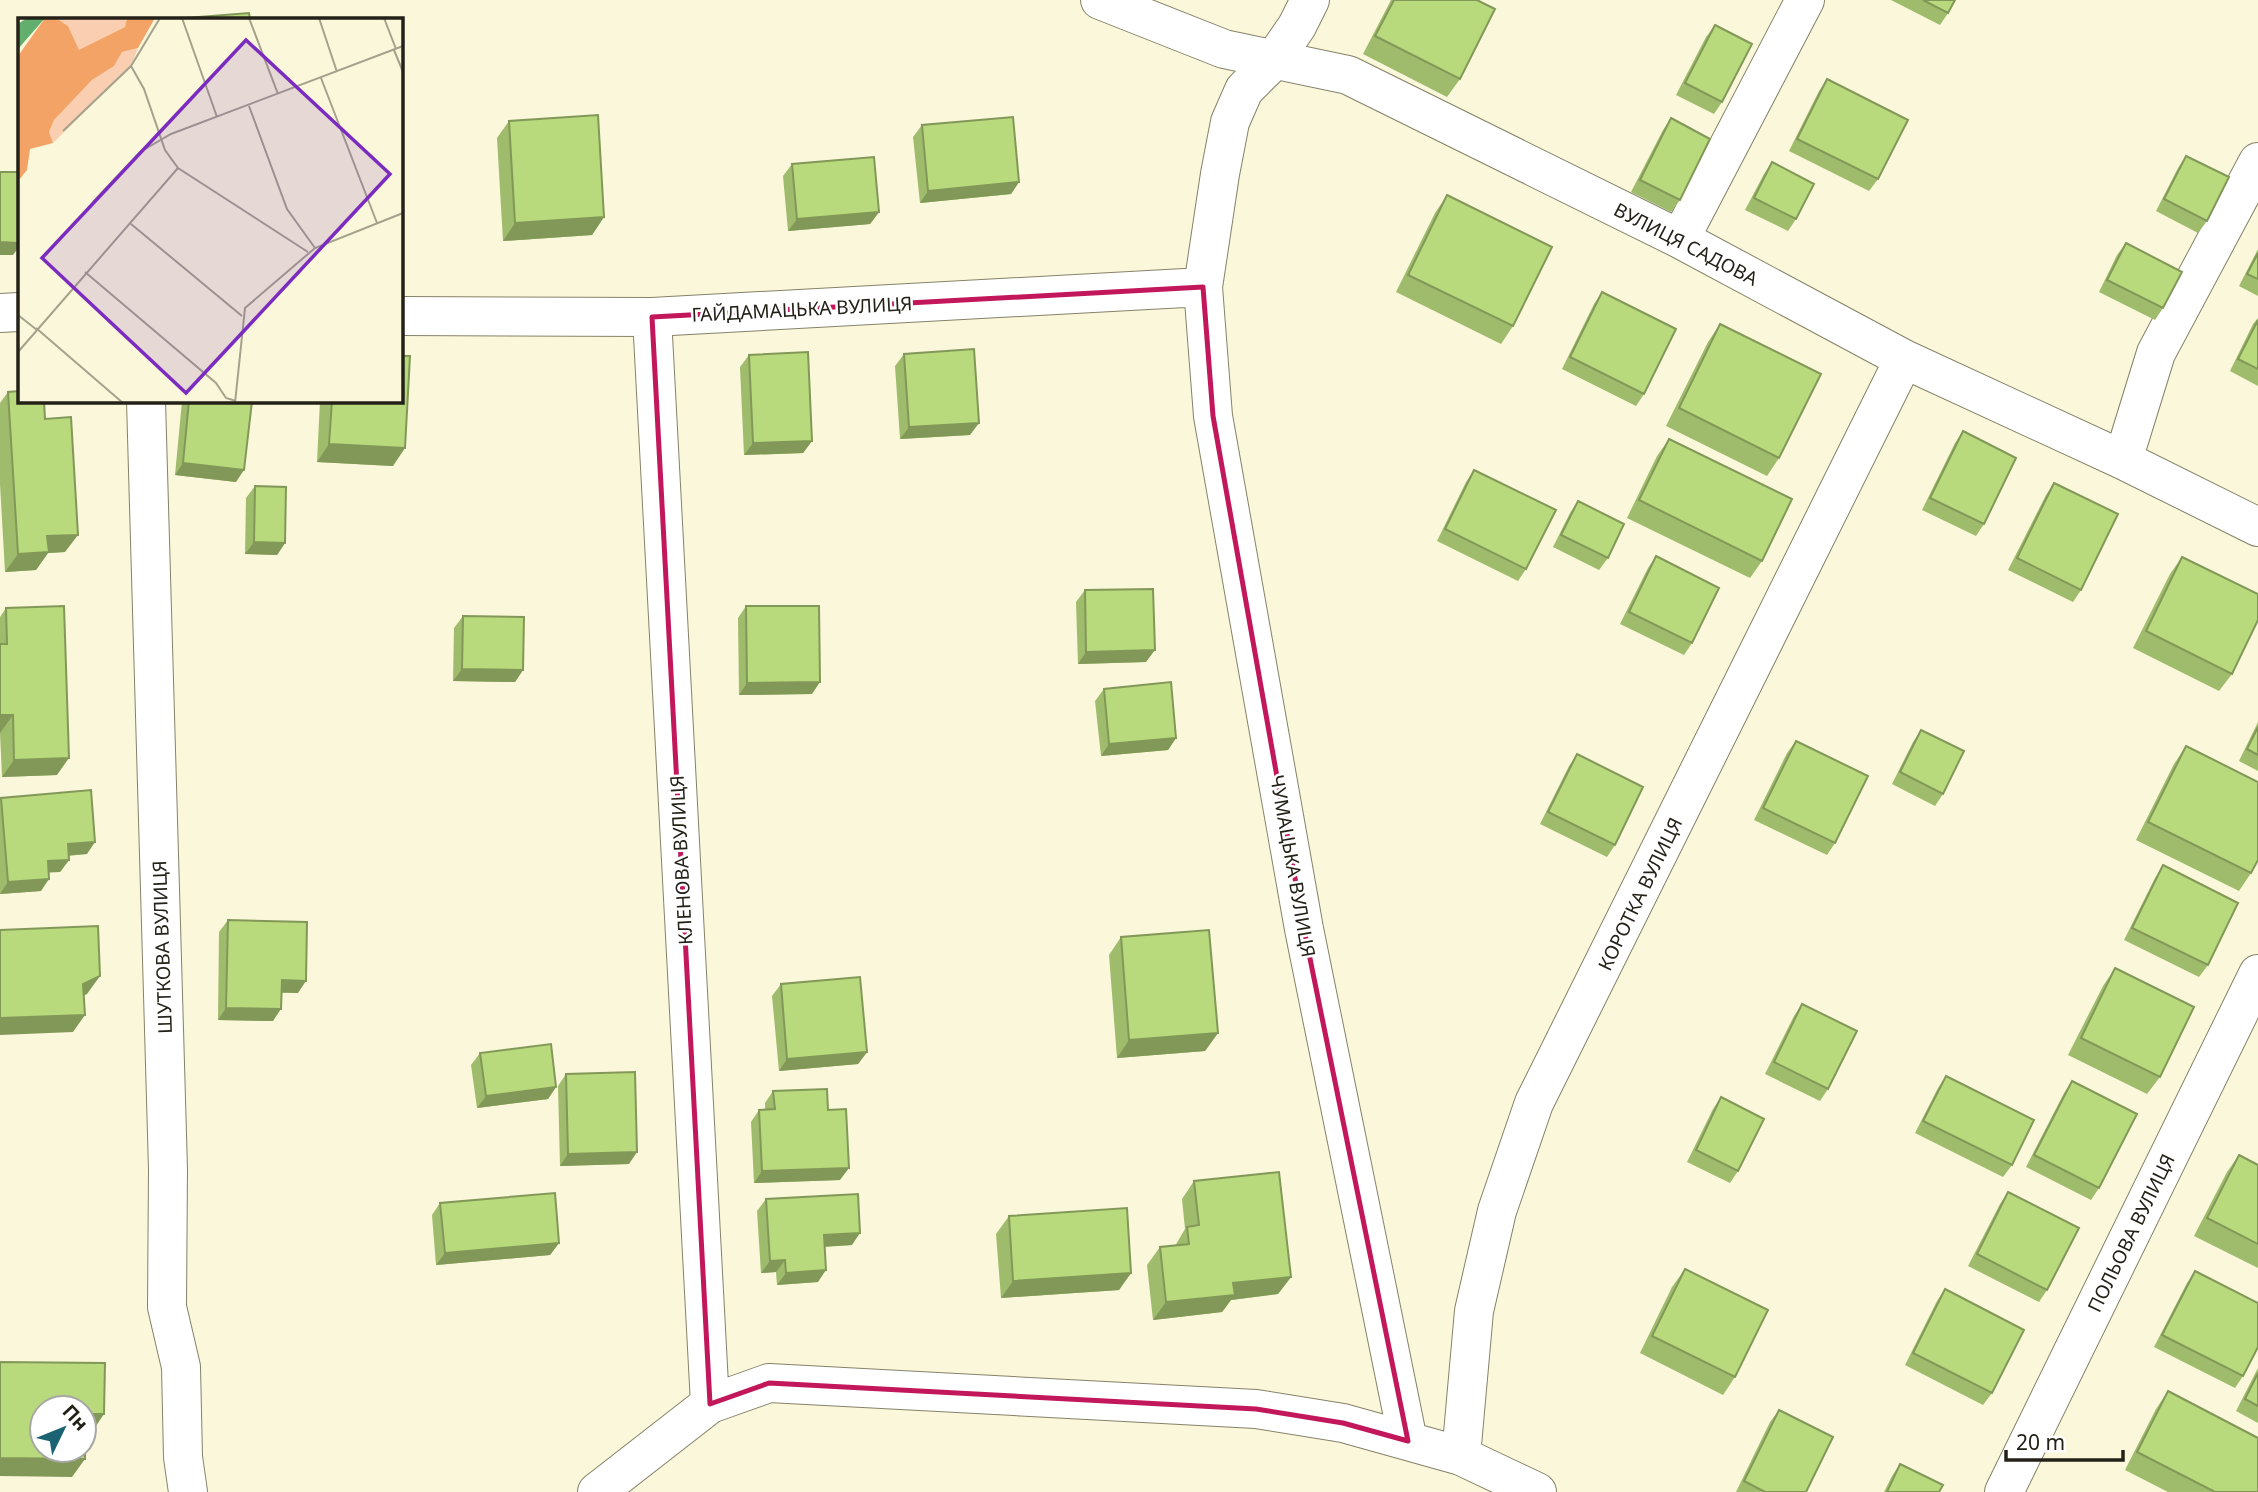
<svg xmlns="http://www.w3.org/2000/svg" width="2258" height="1492" font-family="'Noto Sans',sans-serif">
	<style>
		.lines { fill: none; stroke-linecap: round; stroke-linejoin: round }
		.street-casing { stroke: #858269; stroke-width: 40 }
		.street { stroke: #fff; stroke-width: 38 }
		.wall { fill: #9fbb6c }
		.shaded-wall { fill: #829858 }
		.building { fill: #b9d97d; stroke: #829858; stroke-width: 2; fill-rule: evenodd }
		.marked { fill: none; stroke: #c2185b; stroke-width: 5; stroke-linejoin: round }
		.labels { text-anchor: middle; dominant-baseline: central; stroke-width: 5; stroke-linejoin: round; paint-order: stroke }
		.street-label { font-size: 19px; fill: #242218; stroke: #fff }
		.inset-road { fill: none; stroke: #a4a28c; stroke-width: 2 }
		.view { fill: #7b2cbf; fill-opacity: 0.15; stroke: #7b2cbf; stroke-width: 3.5 }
		.inset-edge { fill: none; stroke: #242218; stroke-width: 3.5 }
	</style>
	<rect width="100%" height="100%" fill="#faf7da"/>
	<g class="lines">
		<g class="street-casing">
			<path id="street" d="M 1100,0 L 1224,49 L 1348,75 L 1680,239 L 1904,359 L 2123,460 L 2258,527
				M 1310,0 L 1297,26 L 1273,61 L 1244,90 L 1230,122 L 1220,174 L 1203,287 L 1213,416 L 1304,929 L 1408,1441
				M 1680,239 L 1805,0
				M 0,313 L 19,312
				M 401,316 L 652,317 L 1203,287
				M 652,317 L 710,1404
				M 146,401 L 168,1169 L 167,1307 L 181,1367 L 183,1457 L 188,1492
				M 2123,460 L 2156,353 L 2258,162
				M 1461,1456 L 1474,1311 L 1497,1211 L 1534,1103 L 1904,359
				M 597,1492 L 710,1404 L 769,1383 L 1256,1409 L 1343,1423 L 1461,1456 L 1537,1492
				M 2004,1492 L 2258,974"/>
		</g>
		<use href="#street" class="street"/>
	</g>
	<path class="wall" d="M 1391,0 L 1477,0 L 1460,79 L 1447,97 L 1363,54 Z
		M 1891,0 L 1955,0 L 1948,13 L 1940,25 Z
		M 1715,25 L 1722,102 L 1714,114 L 1676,95 L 1706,37 Z
		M 1827,79 L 1878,179 L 1869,191 L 1789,151 L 1819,91 Z
		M 1671,118 L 1680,200 L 1671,212 L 1631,192 L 1663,130 Z
		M 509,121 L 604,217 L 592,235 L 503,241 L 497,138 Z
		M 922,125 L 1019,182 L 1011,194 L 920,203 L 913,137 Z
		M 2186,156 L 2207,221 L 2198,233 L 2156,211 L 2178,168 Z
		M 1772,162 L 1796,219 L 1788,231 L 1745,210 L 1764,174 Z
		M 792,164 L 879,212 L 870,224 L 788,231 L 783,176 Z
		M 1447,195 L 1513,326 L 1501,344 L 1396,292 L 1435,213 Z
		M 2126,243 L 2163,308 L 2155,320 L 2099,292 L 2117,255 Z
		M 2258,249 L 2258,296 L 2239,286 Z
		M 1602,292 L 1644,394 L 1636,406 L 1562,369 L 1594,304 Z
		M 2258,318 L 2258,386 L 2230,371 L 2253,324 Z
		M 1720,324 L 1779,458 L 1767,476 L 1666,426 L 1708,342 Z
		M 904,354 L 970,435 L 900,439 L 895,366 Z
		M 749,355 L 812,441 L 803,453 L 744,455 L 740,367 Z
		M 8,392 L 45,419 L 65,552 L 48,553 L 36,570 L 5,572 L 0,484 L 0,403 Z
		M 182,401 L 252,401 L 236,482 L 175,475 Z
		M 320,401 L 401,401 L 393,466 L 317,462 Z
		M 1963,431 L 1984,524 L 1976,536 L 1922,510 L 1955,443 Z
		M 1669,439 L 1762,561 L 1750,578 L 1627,518 L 1657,456 Z
		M 1474,470 L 1526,569 L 1518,581 L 1437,541 L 1466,482 Z
		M 2054,483 L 2081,590 L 2073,602 L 2008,570 L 2046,495 Z
		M 255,486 L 285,543 L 277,555 L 245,554 L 246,498 Z
		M 1578,501 L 1608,558 L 1599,570 L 1553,547 L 1570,513 Z
		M 1656,556 L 1692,643 L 1684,655 L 1620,624 L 1648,568 Z
		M 2182,557 L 2232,674 L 2219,691 L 2133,648 L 2170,574 Z
		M 1085,590 L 1146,662 L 1078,664 L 1076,602 Z
		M 746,606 L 812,694 L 739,695 L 738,618 Z
		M 6,608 L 57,775 L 2,777 L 0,733 L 0,617 Z
		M 463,616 L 523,670 L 515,682 L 453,681 L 454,628 Z
		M 1104,689 L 1176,738 L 1168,750 L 1101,756 L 1095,701 Z
		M 2258,722 L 2258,771 L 2239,761 Z
		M 1921,730 L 1943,794 L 1935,806 L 1892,784 L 1913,742 Z
		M 1796,741 L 1835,843 L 1827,855 L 1754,820 L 1787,753 Z
		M 2186,746 L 2251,873 L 2239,891 L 2136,840 L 2174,764 Z
		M 1577,754 L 1615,845 L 1607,857 L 1540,824 L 1569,766 Z
		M 1,798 L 87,854 L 68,856 L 69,860 L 60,872 L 49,872 L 41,891 L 0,894 L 0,799 Z
		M 2163,865 L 2208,965 L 2199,977 L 2124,940 L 2155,878 Z
		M 228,920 L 298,993 L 282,993 L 273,1021 L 218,1020 L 219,932 Z
		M 1121,937 L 1218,1033 L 1205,1051 L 1117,1058 L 1109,955 Z
		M 2115,968 L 2160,1077 L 2147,1094 L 2068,1055 L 2103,986 Z
		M 781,984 L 867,1052 L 858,1064 L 779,1071 L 772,996 Z
		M 1802,1004 L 1828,1089 L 1820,1101 L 1765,1074 L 1794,1016 Z
		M 480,1053 L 556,1087 L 548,1099 L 477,1108 L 471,1065 Z
		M 566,1074 L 629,1164 L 560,1166 L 558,1086 Z
		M 1946,1076 L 2012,1165 L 2003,1177 L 1915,1133 L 1938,1088 Z
		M 2072,1081 L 2099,1188 L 2091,1200 L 2026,1167 L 2064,1093 Z
		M 773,1091 L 828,1110 L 840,1180 L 754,1183 L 751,1122 L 759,1110 L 765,1109 L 765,1103 Z
		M 1721,1097 L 1738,1171 L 1730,1183 L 1687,1162 L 1713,1109 Z
		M 2239,1155 L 2258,1165 L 2258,1268 L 2194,1236 L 2227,1172 Z
		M 1194,1181 L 1291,1277 L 1278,1294 L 1231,1300 L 1222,1312 L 1153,1320 L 1147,1265 L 1160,1247 L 1175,1246 L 1185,1229 L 1182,1199 Z
		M 2008,1192 L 2047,1290 L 2039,1302 L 1968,1266 L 2000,1204 Z
		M 766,1199 L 852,1245 L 825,1247 L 818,1282 L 777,1285 L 776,1272 L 761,1273 L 757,1211 Z
		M 440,1203 L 559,1243 L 550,1255 L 436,1265 L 432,1215 Z
		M 1009,1216 L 1131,1273 L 1119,1290 L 1001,1298 L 996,1234 Z
		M 1685,1269 L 1735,1377 L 1723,1395 L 1640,1353 L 1672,1287 Z
		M 2195,1271 L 2243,1376 L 2235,1388 L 2154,1347 L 2187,1283 Z
		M 1945,1289 L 1992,1393 L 1983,1405 L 1905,1365 L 1937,1301 Z
		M 2258,1368 L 2258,1423 L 2236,1411 Z
		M 2168,1391 L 2258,1492 L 2168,1492 L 2125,1470 L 2156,1409 Z
		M 1779,1410 L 1806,1492 L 1736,1492 L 1770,1422 Z
		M 1900,1464 L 1939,1492 L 1884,1492 L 1892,1476 Z"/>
	<path class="shaded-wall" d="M 1019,182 L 1011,194 L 920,203 L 928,191 Z
		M 879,212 L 870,224 L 788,231 L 797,219 Z
		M 604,217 L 592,235 L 503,241 L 515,223 Z
		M 0,242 L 19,243 L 19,247 L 13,255 L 0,255 Z
		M 979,423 L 970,435 L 900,439 L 909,427 Z
		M 812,441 L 803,453 L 744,455 L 753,443 Z
		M 329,444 L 405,448 L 393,466 L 317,462 Z
		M 183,463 L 244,470 L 236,482 L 175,475 Z
		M 78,535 L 65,552 L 48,553 L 36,570 L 5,572 L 18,554 L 47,536 Z
		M 254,542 L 285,543 L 277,555 L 245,554 Z
		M 1155,650 L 1146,662 L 1078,664 L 1086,652 Z
		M 462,669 L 523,670 L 515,682 L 453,681 Z
		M 820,682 L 812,694 L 739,695 L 747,683 Z
		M 0,715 L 13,715 L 0,733 Z
		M 1176,738 L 1168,750 L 1101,756 L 1109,744 Z
		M 69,758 L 57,775 L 2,777 L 14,760 Z
		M 95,842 L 87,854 L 59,856 L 68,844 Z
		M 69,860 L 60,872 L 39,873 L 48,861 Z
		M 49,879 L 41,891 L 0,894 L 8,882 Z
		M 100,976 L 87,994 L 71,1002 L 83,984 Z
		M 282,980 L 306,981 L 298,993 L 274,992 Z
		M 226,1008 L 281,1009 L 273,1021 L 218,1020 Z
		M 85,1015 L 73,1032 L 0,1035 L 0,1018 Z
		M 1218,1033 L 1205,1051 L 1117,1058 L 1129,1040 Z
		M 867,1052 L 858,1064 L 779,1071 L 787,1059 Z
		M 556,1087 L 548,1099 L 477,1108 L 486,1096 Z
		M 637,1152 L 629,1164 L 560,1166 L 568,1154 Z
		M 849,1168 L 840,1180 L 754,1183 L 762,1171 Z
		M 860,1233 L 852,1245 L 816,1247 L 824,1235 Z
		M 559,1243 L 550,1255 L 436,1265 L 445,1253 Z
		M 785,1260 L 776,1272 L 761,1273 L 770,1261 Z
		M 826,1270 L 818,1282 L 777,1285 L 786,1273 Z
		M 1131,1273 L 1119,1290 L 1001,1298 L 1013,1281 Z
		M 1291,1277 L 1278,1294 L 1231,1300 L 1222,1312 L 1153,1320 L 1166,1302 L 1233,1283 Z
		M 85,1414 L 104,1414 L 92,1432 L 84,1432 Z
		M 0,1458 L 85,1459 L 72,1477 L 0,1476 Z"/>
	<path class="building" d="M 1394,0 L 1477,0 L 1495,9 L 1460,79 L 1375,36 Z
		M 1923,0 L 1955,0 L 1948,13 Z
		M 249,13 L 250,19 L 173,19 Z
		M 1715,25 L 1752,44 L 1722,102 L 1685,83 Z
		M 1827,79 L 1908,120 L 1878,179 L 1797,139 Z
		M 598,115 L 604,217 L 515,223 L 509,121 Z
		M 1013,117 L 1019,182 L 928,191 L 922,125 Z
		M 1671,118 L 1710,139 L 1680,200 L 1640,180 Z
		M 2186,156 L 2229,177 L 2207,221 L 2164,199 Z
		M 874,157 L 879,212 L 797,219 L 792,164 Z
		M 1772,162 L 1814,184 L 1796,219 L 1754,198 Z
		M 0,172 L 19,172 L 19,243 L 0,242 Z
		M 1447,195 L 1552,247 L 1513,326 L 1408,275 Z
		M 2126,243 L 2182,272 L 2163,308 L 2107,280 Z
		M 2258,253 L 2258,279 L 2247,274 Z
		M 1602,292 L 1676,329 L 1644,394 L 1570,357 Z
		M 2258,320 L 2258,369 L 2238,359 Z
		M 1720,324 L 1821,374 L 1779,458 L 1679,408 Z
		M 974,349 L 979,423 L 909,427 L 904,354 Z
		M 808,352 L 812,441 L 753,443 L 749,355 Z
		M 401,356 L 410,356 L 405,448 L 329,444 L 332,401 L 401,401 Z
		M 19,391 L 19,401 L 44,401 L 45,419 L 71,417 L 78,535 L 47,536 L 49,552 L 18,554 L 8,392 Z
		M 189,401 L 252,401 L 244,470 L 183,463 Z
		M 1963,431 L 2016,458 L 1984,524 L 1930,498 Z
		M 1669,439 L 1792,499 L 1762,561 L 1639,500 Z
		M 1474,470 L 1556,510 L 1526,569 L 1445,529 Z
		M 2054,483 L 2118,514 L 2081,590 L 2017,558 Z
		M 255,486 L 286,487 L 285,543 L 254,542 Z
		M 1578,501 L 1624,524 L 1608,558 L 1561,535 Z
		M 1656,556 L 1719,588 L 1692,643 L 1629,612 Z
		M 2182,557 L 2258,594 L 2258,620 L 2232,674 L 2146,631 Z
		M 1153,589 L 1155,650 L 1086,652 L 1085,590 Z
		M 64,606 L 69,758 L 14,760 L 13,715 L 0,715 L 0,644 L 7,644 L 6,608 Z
		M 746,606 L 819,606 L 820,682 L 747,683 Z
		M 463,616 L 524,617 L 523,670 L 462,669 Z
		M 1171,682 L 1176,738 L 1109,744 L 1104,689 Z
		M 2258,727 L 2258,755 L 2247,749 Z
		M 1921,730 L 1964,751 L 1943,794 L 1900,772 Z
		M 1796,741 L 1868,776 L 1835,843 L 1763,808 Z
		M 2186,746 L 2258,782 L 2258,860 L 2251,873 L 2148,822 Z
		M 1577,754 L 1643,787 L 1615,845 L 1548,812 Z
		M 91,790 L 95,842 L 68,844 L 69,860 L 48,861 L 49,879 L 8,882 L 1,798 Z
		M 2163,865 L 2238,903 L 2208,965 L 2132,928 Z
		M 228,920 L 307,922 L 306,981 L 282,980 L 281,1009 L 226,1008 Z
		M 98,926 L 100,976 L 83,984 L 85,1015 L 0,1018 L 0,930 Z
		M 1209,930 L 1218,1033 L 1129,1040 L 1121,937 Z
		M 2115,968 L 2194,1007 L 2160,1077 L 2081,1038 Z
		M 860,977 L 867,1052 L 787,1059 L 781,984 Z
		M 1802,1004 L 1857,1031 L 1828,1089 L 1774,1062 Z
		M 551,1044 L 556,1087 L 486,1096 L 480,1053 Z
		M 635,1072 L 637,1152 L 568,1154 L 566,1074 Z
		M 1946,1076 L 2034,1120 L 2012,1165 L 1923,1121 Z
		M 2072,1081 L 2137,1114 L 2099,1188 L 2034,1155 Z
		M 827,1089 L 828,1110 L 846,1109 L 849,1168 L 762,1171 L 759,1110 L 775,1109 L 773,1091 Z
		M 1721,1097 L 1764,1119 L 1738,1171 L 1696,1150 Z
		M 2239,1155 L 2258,1165 L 2258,1244 L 2207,1218 Z
		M 1279,1172 L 1291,1277 L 1233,1283 L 1235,1295 L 1166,1302 L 1160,1247 L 1189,1244 L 1187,1227 L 1199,1225 L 1194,1181 Z
		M 2008,1192 L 2079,1228 L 2047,1290 L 1977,1254 Z
		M 555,1193 L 559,1243 L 445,1253 L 440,1203 Z
		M 858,1194 L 860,1233 L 824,1235 L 826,1270 L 786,1273 L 785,1260 L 770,1261 L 766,1199 Z
		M 1127,1208 L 1131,1273 L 1013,1281 L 1009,1216 Z
		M 1685,1269 L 1768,1310 L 1735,1377 L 1652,1336 Z
		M 2195,1271 L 2258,1303 L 2258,1347 L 2243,1376 L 2162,1335 Z
		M 1945,1289 L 2024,1330 L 1992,1393 L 1913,1353 Z
		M 0,1362 L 105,1363 L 104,1414 L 85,1414 L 85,1459 L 0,1458 ZM 42,1408 L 84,1408 L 84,1450 L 42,1450 Z
		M 2258,1373 L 2258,1406 L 2245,1399 Z
		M 2168,1391 L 2258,1438 L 2258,1492 L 2215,1492 L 2137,1452 Z
		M 1779,1410 L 1833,1437 L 1806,1492 L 1765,1492 L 1744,1481 Z
		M 1900,1464 L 1943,1485 L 1939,1492 L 1887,1492 Z"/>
	<path class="marked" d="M 1203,287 L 1213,416 L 1304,929 L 1408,1441 L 1343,1423 L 1256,1409 L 769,1383 L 710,1404 L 652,317 Z"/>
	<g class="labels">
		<g class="street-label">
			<text transform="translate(1686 244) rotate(27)">ВУЛИЦЯ САДОВА</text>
			<text transform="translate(802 309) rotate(-3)">ГАЙДАМАЦЬКА ВУЛИЦЯ</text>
			<text transform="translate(681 860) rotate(-93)">КЛЕНОВА ВУЛИЦЯ</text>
			<text transform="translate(1293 866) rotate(80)">ЧУМАЦЬКА ВУЛИЦЯ</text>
			<text transform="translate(1640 894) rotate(-64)">КОРОТКА ВУЛИЦЯ</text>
			<text transform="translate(162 947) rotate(-92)">ШУТКОВА ВУЛИЦЯ</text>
			<text transform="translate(2131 1233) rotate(-64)">ПОЛЬОВА ВУЛИЦЯ</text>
		</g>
	</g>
	<g transform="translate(18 18)">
		<rect width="385" height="385" fill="#faf7da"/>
		<path d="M 38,0 L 109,0 L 107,9 L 61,33 L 50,8 ZM 120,30 L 113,48 L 35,125 L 31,114 L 36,102 L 74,62 L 96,48 L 104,34 Z" fill="#f9ceb1"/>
		<path d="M 27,0 L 38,0 L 50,8 L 61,32 L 107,9 L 109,0 L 137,0 L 120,30 L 104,34 L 96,48 L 74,62 L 36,102 L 31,114 L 35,125 L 12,131 L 9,152 L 0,163 L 0,38 Z" fill="#f4a367"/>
		<path d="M 9,0 L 27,0 L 0,31 L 0,6 Z" fill="#62ae6c"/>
		<path class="inset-road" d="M 164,0 L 199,99M 231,0 L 260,76M 301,0 L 319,54M 366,0 L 378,31M 376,32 L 385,54M 113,48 L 126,71 L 147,132 L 160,150 L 290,234M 303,60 L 359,205M 231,88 L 269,191 L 297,230M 45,113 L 113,48 L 142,0M 75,184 L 122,134 L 153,116 L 385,28M 113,206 L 224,298M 67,254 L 198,365 L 208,380 L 218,383M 0,297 L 19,312M 18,310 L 105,385M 0,334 L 160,150M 217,385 L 227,290 L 297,230 L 385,195"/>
		<path class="view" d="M 228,22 L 372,156 L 168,375 L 24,240 Z"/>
		<rect width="385" height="385" class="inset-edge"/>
	</g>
	<g transform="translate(63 1429) rotate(47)"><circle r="33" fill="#ffffff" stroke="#a7a7a3" stroke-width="2"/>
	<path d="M0-5L12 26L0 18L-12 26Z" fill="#1b6372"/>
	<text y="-10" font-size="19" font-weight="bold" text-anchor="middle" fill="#242218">Пн</text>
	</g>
	<path d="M2006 1450v10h117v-10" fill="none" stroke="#242218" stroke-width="3.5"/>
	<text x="2016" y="1450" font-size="21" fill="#242218" stroke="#ffffff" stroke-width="5" paint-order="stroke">20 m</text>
</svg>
